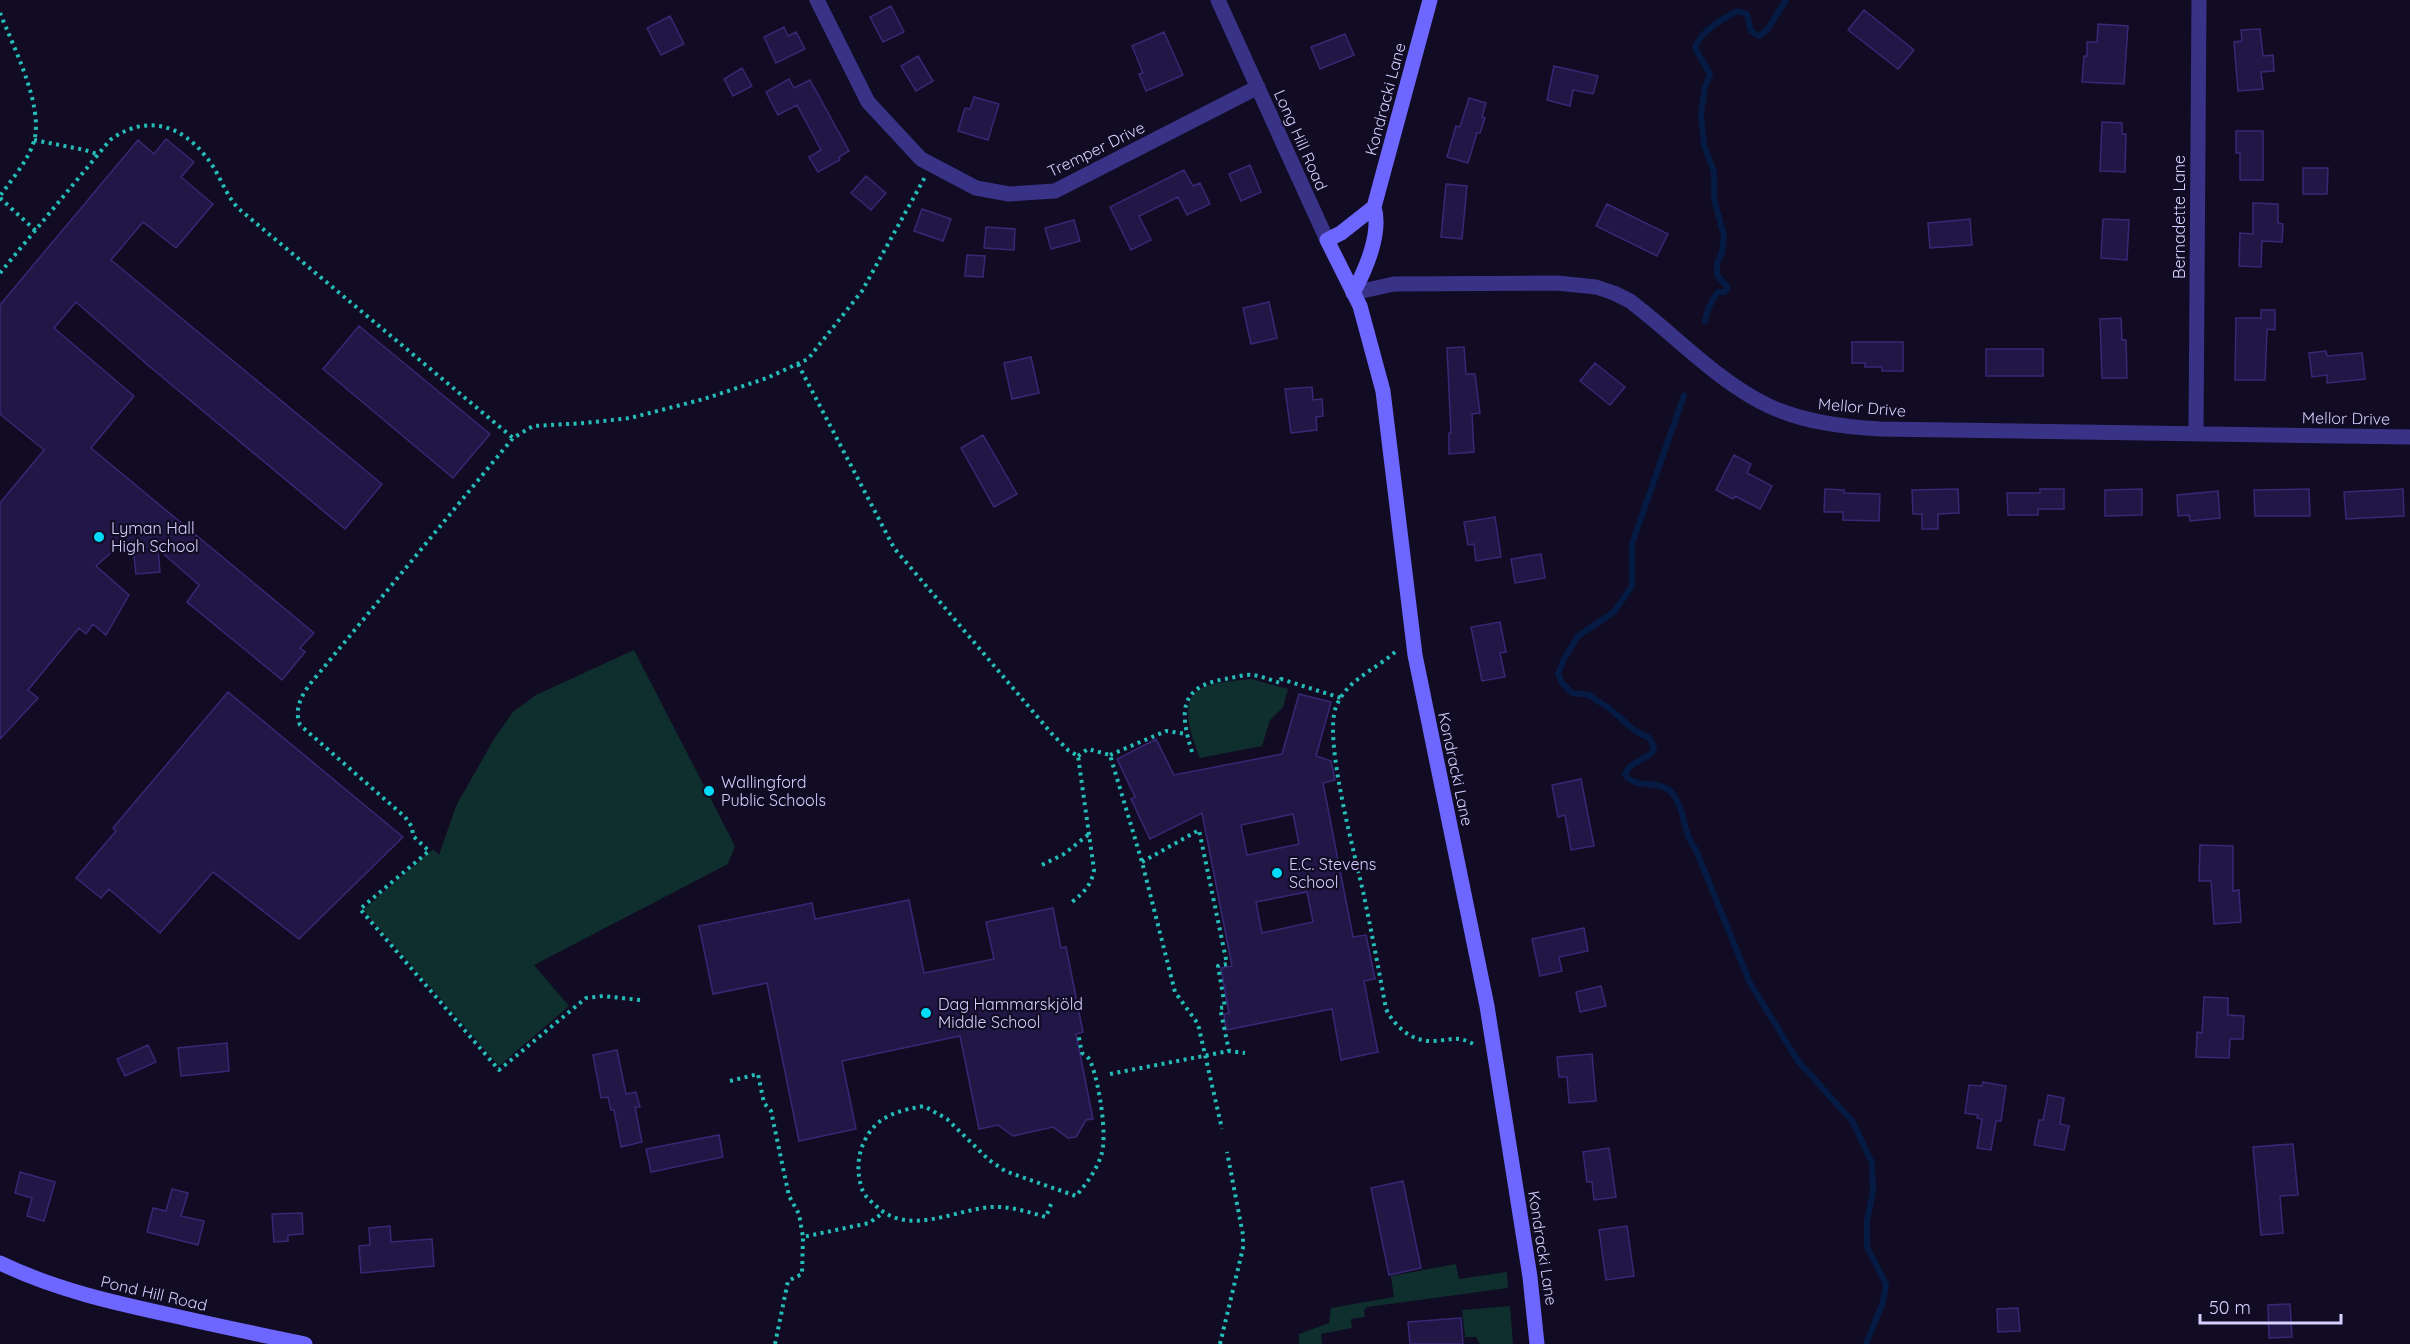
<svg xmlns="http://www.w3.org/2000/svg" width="2410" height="1344" font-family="Quicksand,sans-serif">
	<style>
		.green { fill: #0f2e2e }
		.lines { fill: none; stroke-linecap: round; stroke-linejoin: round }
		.stream { stroke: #061b43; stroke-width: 6 }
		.building { fill: #211746; stroke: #382774; stroke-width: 1.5; fill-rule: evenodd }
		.path { stroke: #25bdb8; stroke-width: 4; stroke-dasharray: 3 4.5; stroke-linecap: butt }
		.street { stroke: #393387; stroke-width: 15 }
		.secondary { stroke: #6d66ff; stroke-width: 15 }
		.poi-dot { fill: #00dbfa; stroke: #110c24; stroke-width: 2 }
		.labels { text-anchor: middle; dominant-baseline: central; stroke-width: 4.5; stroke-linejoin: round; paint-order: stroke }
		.street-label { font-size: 16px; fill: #d6cfff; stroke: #110c24 }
		.poi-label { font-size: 16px; fill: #d6cfff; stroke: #110c24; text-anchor: start }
	</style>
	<rect width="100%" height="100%" fill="#110c24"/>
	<path class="green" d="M 634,650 L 735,846 L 728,864 L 534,965 L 569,1006 L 499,1066 L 363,910 L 433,849 L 439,855 L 456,806 L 494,739 L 513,712 L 536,695 Z
		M 1251,679 L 1288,689 L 1283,707 L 1270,720 L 1262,746 L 1200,758 C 1193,740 1177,702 1200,689 C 1215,681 1235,681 1251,679 Z
		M 1456,1264 L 1459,1279 L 1507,1272 L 1508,1288 L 1367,1307 L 1364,1310 L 1365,1317 L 1351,1319 L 1352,1328 L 1321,1334 L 1322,1344 L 1299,1344 L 1299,1334 L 1329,1323 L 1331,1308 L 1394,1297 L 1391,1276 Z
		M 1510,1306 L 1513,1344 L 1480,1344 L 1476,1337 L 1465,1337 L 1462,1310 Z"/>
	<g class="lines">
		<path class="stream" d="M 1705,321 C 1707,309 1711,301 1718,292 L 1724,292 L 1728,288 L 1717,275 L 1717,264 L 1722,252 L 1724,236 L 1714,199 L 1714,172 L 1704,145 L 1701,114 L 1705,87 L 1710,74 L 1695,48 C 1700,31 1723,19 1737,11 L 1747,14 L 1751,31 L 1759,36 L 1767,30 L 1786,0
			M 1684,395 L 1632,544 L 1632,586 L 1614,612 L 1578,636 L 1564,659 L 1558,674 L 1562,683 L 1572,693 L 1589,695 L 1610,709 L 1634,730 L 1649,738 L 1654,746 L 1652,753 L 1629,767 L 1625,774 C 1634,790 1657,779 1670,791 C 1686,806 1682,834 1696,850 L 1750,983 L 1798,1061 L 1853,1122 L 1872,1163 L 1873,1192 L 1867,1220 L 1867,1247 L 1886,1284 L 1883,1302 L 1866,1344"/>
	</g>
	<path class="building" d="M 891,6 L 904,32 L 883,42 L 870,17 Z
		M 1864,10 L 1914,50 L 1898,69 L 1848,30 Z
		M 670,16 L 684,44 L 661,55 L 647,28 Z
		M 2098,24 L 2128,26 L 2124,84 L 2082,82 L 2084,56 L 2087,56 L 2087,42 L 2097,42 Z
		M 784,27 L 788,36 L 796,32 L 805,49 L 776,63 L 764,37 Z
		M 2260,29 L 2263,56 L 2273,55 L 2274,71 L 2261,72 L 2263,89 L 2238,91 L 2234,42 L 2242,41 L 2241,30 Z
		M 1164,32 L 1183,75 L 1146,91 L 1139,74 L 1143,73 L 1132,46 Z
		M 1345,34 L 1354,55 L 1320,69 L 1311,47 Z
		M 918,56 L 933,81 L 916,91 L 901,66 Z
		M 1554,66 L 1598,76 L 1593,94 L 1573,90 L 1570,106 L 1547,100 Z
		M 742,68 L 752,86 L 733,96 L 724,79 Z
		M 789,79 L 794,88 L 810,80 L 849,151 L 839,157 L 840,160 L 818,172 L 809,157 L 821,150 L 797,105 L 778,115 L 766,92 Z
		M 974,97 L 999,104 L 988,140 L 958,131 L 965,108 L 970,109 Z
		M 1469,98 L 1486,103 L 1482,117 L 1485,118 L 1480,133 L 1477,133 L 1468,163 L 1447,157 L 1456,126 L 1460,127 Z
		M 2102,122 L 2122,123 L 2122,134 L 2126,134 L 2125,172 L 2100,171 Z
		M 2236,131 L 2263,131 L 2263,180 L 2240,180 L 2240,153 L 2236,153 Z
		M 166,139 L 194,162 L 181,177 L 213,204 L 176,248 L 143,222 L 111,260 L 382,484 L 345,529 L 149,366 L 76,302 L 54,328 L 134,396 L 91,448 L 314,633 L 300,648 L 305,652 L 282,680 L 187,602 L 199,585 L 158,549 L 160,572 L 136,574 L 134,556 L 121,544 L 96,566 L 129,595 L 106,635 L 93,624 L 86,634 L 79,628 L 28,690 L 38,698 L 0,739 L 0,503 L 44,450 L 0,414 L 0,305 L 138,140 L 154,154 Z
		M 1250,165 L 1261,192 L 1241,201 L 1229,174 Z
		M 2303,168 L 2328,168 L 2327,194 L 2303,194 Z
		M 1184,170 L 1193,186 L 1200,183 L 1210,204 L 1187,215 L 1178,197 L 1139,216 L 1151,240 L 1131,250 L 1110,207 Z
		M 866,176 L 886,193 L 871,210 L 851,193 Z
		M 1446,184 L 1467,186 L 1462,239 L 1441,237 Z
		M 2253,203 L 2278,204 L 2278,223 L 2283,224 L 2282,242 L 2262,241 L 2261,267 L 2239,266 L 2240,233 L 2253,234 Z
		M 1607,204 L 1668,234 L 1657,256 L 1596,226 Z
		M 922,209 L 951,219 L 943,241 L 914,231 Z
		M 1970,219 L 1972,245 L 1930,248 L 1928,223 Z
		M 2103,219 L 2129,220 L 2127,260 L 2101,258 Z
		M 1074,220 L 1080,241 L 1051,249 L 1045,228 Z
		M 986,227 L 1015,229 L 1014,250 L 984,248 Z
		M 967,255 L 985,256 L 983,277 L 965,276 Z
		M 1269,302 L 1277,338 L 1251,344 L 1243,308 Z
		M 2261,310 L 2275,310 L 2275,330 L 2267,329 L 2265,380 L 2235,380 L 2236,318 L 2261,318 Z
		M 2121,318 L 2122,340 L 2126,340 L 2127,378 L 2102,378 L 2100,319 Z
		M 359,326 L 490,434 L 453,478 L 323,369 Z
		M 1852,342 L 1903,342 L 1903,371 L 1882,371 L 1882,367 L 1865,367 L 1865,363 L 1852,363 Z
		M 1464,347 L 1466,374 L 1475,374 L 1480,413 L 1472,414 L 1474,452 L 1449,454 L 1449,433 L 1451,433 L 1447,348 Z
		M 1986,349 L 2043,349 L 2043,376 L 1986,376 Z
		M 2326,351 L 2327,356 L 2362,353 L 2365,379 L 2327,383 L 2327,375 L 2312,377 L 2309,353 Z
		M 1031,357 L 1039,393 L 1012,399 L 1004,363 Z
		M 1595,363 L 1625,387 L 1610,405 L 1580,381 Z
		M 1312,387 L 1313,400 L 1322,399 L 1323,416 L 1316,417 L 1317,430 L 1291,433 L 1285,389 Z
		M 983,435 L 1017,494 L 994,507 L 961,448 Z
		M 1734,455 L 1751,464 L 1747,473 L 1772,486 L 1760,509 L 1735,496 L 1733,499 L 1716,490 Z
		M 1825,489 L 1844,490 L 1844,493 L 1880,494 L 1879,521 L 1843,520 L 1843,512 L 1824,512 Z
		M 1958,489 L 1959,513 L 1938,514 L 1938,529 L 1922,529 L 1922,514 L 1913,514 L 1912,490 Z
		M 2040,489 L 2064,489 L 2064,509 L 2038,509 L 2038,515 L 2008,515 L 2007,493 L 2040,493 Z
		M 2142,489 L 2142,515 L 2105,516 L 2105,490 Z
		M 2309,489 L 2310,516 L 2255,516 L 2254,490 Z
		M 2403,489 L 2404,516 L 2346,519 L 2344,492 Z
		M 2218,491 L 2220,518 L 2190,521 L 2189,515 L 2178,516 L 2177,495 Z
		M 1495,517 L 1501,557 L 1476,561 L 1474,544 L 1468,545 L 1464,522 Z
		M 1541,554 L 1545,578 L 1515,583 L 1511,559 Z
		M 1500,622 L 1506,652 L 1500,653 L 1505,677 L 1482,681 L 1471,627 Z
		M 228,692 L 403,837 L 299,939 L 213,872 L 160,933 L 109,889 L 101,898 L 76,878 L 116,831 L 113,828 Z
		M 1299,694 L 1331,702 L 1316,756 L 1331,761 L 1335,780 L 1323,783 L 1353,937 L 1366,935 L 1375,979 L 1364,981 L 1378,1052 L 1341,1060 L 1332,1009 L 1226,1030 L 1224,1014 L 1229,1013 L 1221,968 L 1232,966 L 1202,813 L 1150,839 L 1131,799 L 1135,797 L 1117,759 L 1156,739 L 1174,775 L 1282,754 ZM 1293,814 L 1299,844 L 1247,855 L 1241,825 ZM 1307,892 L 1313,922 L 1262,933 L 1256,902 Z
		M 1581,779 L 1594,846 L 1571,850 L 1565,815 L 1558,817 L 1552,785 Z
		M 2200,845 L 2233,846 L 2233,891 L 2239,890 L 2241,922 L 2214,924 L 2211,881 L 2199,881 Z
		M 909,900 L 924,973 L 994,959 L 986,922 L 1053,908 L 1061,948 L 1066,947 L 1083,1032 L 1076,1034 L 1093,1119 L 1086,1120 L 1076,1137 L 1068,1138 L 1053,1127 L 1013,1136 L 998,1125 L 979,1129 L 960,1036 L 842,1061 L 856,1129 L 799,1141 L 767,983 L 713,994 L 699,926 L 812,903 L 815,919 Z
		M 1584,928 L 1588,951 L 1559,957 L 1562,971 L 1540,976 L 1532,939 Z
		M 1601,986 L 1606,1006 L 1580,1012 L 1576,992 Z
		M 2204,997 L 2228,998 L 2228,1015 L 2244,1016 L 2243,1039 L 2230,1039 L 2229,1058 L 2196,1057 L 2197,1032 L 2202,1033 Z
		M 227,1043 L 229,1071 L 181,1076 L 178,1048 Z
		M 148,1045 L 156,1062 L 125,1076 L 117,1059 Z
		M 617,1050 L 626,1094 L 636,1092 L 640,1107 L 635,1107 L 642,1142 L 621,1147 L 614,1110 L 611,1110 L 608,1097 L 601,1098 L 593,1055 Z
		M 1592,1054 L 1596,1101 L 1569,1103 L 1567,1077 L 1559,1077 L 1557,1057 Z
		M 1983,1082 L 2006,1086 L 2001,1121 L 1996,1121 L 1991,1150 L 1977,1148 L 1982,1119 L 1977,1118 L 1978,1115 L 1965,1113 L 1969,1085 L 1982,1086 Z
		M 2048,1095 L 2064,1098 L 2060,1124 L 2069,1126 L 2064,1150 L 2034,1145 L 2039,1120 L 2043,1120 Z
		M 719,1135 L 723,1157 L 651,1172 L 646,1149 Z
		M 2293,1144 L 2298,1195 L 2280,1196 L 2283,1233 L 2261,1235 L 2253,1147 Z
		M 1609,1148 L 1616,1197 L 1594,1200 L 1592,1182 L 1587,1182 L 1583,1152 Z
		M 20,1172 L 55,1182 L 44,1221 L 27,1216 L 32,1198 L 15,1193 Z
		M 1403,1181 L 1421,1268 L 1389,1275 L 1371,1188 Z
		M 172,1189 L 188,1193 L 181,1216 L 204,1221 L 198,1245 L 147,1232 L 153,1208 L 166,1211 Z
		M 302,1213 L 303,1234 L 288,1235 L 288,1241 L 274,1242 L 272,1214 Z
		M 390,1226 L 391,1242 L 432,1239 L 434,1266 L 361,1273 L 359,1246 L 370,1245 L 369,1228 Z
		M 1627,1226 L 1634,1276 L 1606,1280 L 1599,1230 Z
		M 2290,1304 L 2292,1337 L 2269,1338 L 2268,1305 Z
		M 2018,1308 L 2020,1331 L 1998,1332 L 1997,1309 Z
		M 1461,1318 L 1463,1344 L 1410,1344 L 1408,1322 Z"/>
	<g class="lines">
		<path class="path" d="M 0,13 C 13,46 44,106 34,141 C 28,161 12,179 0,196
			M 34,140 L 85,150 L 97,154
			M 0,198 L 36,231
			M 0,273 L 110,140 C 146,114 181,124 207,158 C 220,174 225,195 239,209 L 513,438
			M 798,364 L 894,548 L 1052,734 L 1068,750 L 1078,756 L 1094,870 C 1091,886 1084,892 1072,902
			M 1395,652 C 1375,670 1346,680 1336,707 C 1323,740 1356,858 1364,896 C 1372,934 1379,971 1386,1009 C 1395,1027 1412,1042 1434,1041 C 1452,1040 1458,1035 1475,1045
			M 1192,752 C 1180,713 1178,687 1225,679 C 1233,678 1244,674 1253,675 C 1261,676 1271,680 1280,683 L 1281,679 L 1341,698
			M 1110,755 L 1166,731 L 1187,734
			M 1078,756 L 1088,749 L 1110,755 L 1142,862 L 1175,992 L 1198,1024 L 1222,1129
			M 1142,862 L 1199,830 L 1227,964 L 1218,966 L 1225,1007 L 1220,1008 L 1229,1051
			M 1042,865 L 1064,854 L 1089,834
			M 640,1000 L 603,996 L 586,998 L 499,1070 L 360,909 L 429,851 L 413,836 L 412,827 L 405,817 L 300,725 C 291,702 311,683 325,666 L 503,450 L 513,438 L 533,426 L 585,423 L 630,418 L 704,399 L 767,378 L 808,359 L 862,291 L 925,177
			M 1110,1074 L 1229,1051 L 1245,1053
			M 730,1081 L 758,1074 L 764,1103 L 771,1111 L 789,1196 L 799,1214 L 803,1237
			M 1051,1204 L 1046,1217 C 1028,1212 1010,1206 992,1207 C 952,1210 907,1238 874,1204 C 868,1199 863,1194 861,1186 C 856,1167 858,1150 869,1133 C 882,1114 902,1110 924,1106 L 947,1119 L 989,1160 L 1005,1171 L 1076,1196 C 1086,1184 1096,1171 1101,1156 C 1108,1136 1099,1083 1091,1063 C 1090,1058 1086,1056 1082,1053 L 1078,1033
			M 775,1344 L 788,1281 L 802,1274 L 803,1237 L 869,1223 L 883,1213
			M 1220,1344 L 1243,1248 L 1243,1235 L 1227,1152"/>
		<path class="street" d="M 817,0 L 868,102 L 921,159 L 976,188 L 1009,194 L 1055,191 L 1258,87
			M 1218,0 L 1327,240
			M 1353,293 L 1394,284 L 1557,283 L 1596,287 L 1614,293 L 1630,301 C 1675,335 1718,382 1769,406 C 1804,422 1842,427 1880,429 L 2410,437
			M 2196,433 L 2199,0"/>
		<path class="secondary" d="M 1374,207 L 1341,233 L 1327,240 L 1360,306 L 1383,391 L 1415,655 L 1487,1006 L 1530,1277 L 1537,1344
			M 1353,293 C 1365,271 1382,233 1374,207 L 1430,0
			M 0,1263 C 56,1290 115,1303 175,1316 C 218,1326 262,1335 305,1344"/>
	</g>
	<g class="poi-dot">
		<circle cx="99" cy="537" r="6"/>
		<circle cx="709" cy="791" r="6"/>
		<circle cx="1277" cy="873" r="6"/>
		<circle cx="926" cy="1013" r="6"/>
	</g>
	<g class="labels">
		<g class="street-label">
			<text transform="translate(1385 99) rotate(-75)">Kondracki Lane</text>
			<text transform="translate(1301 140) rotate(66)">Long Hill Road</text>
			<text transform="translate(1096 149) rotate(-26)">Tremper Drive</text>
			<text transform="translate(2179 217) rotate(-90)">Bernadette Lane</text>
			<text transform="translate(1862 407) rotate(5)">Mellor Drive</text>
			<text transform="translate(2346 418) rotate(1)">Mellor Drive</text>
			<text transform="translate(1456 769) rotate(78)">Kondracki Lane</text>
			<text transform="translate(1543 1248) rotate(81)">Kondracki Lane</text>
			<text transform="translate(154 1293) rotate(13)">Pond Hill Road</text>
		</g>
		<g class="poi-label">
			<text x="111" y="528">Lyman Hall<tspan x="111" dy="18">High School</tspan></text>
			<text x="721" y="782">Wallingford<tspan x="721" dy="18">Public Schools</tspan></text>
			<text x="1289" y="864">E.C. Stevens<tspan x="1289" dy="18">School</tspan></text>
			<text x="938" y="1004">Dag Hammarskjöld<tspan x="938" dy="18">Middle School</tspan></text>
		</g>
	</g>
	<path d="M2200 1314v9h141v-9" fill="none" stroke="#d6cfff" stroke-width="3"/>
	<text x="2209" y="1314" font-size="18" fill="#d6cfff" stroke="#110c24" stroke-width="4.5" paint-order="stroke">50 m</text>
</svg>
